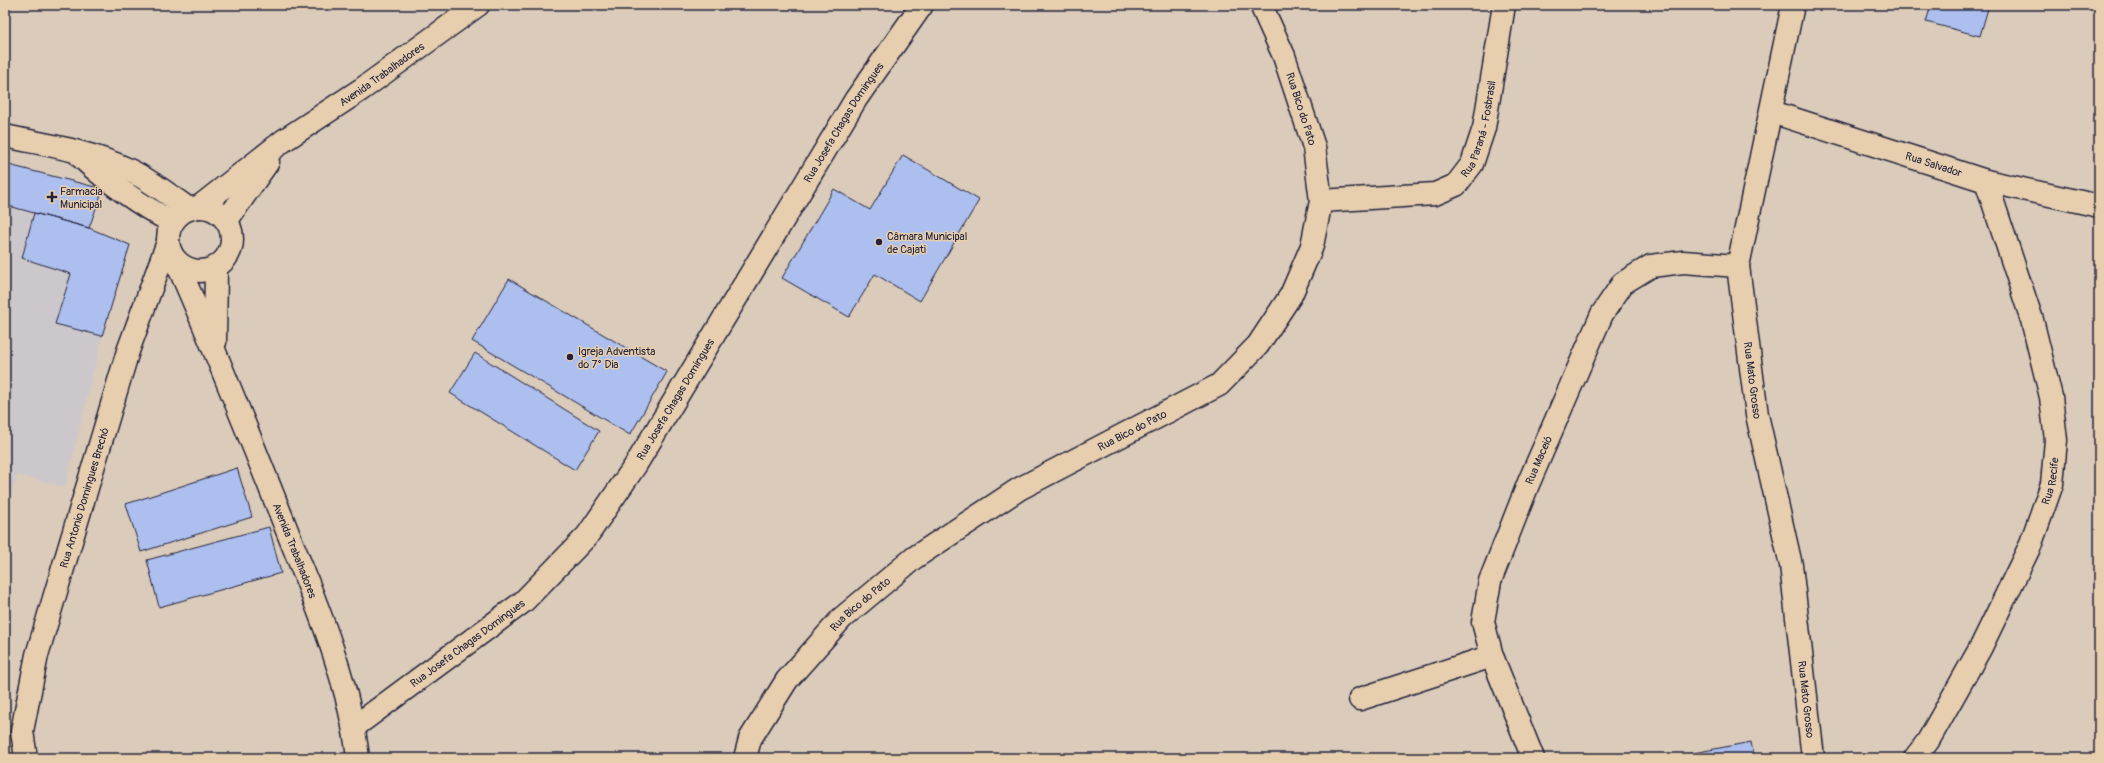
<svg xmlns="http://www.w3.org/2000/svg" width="2104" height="763" font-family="Pangolin,sans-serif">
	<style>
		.built { fill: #ccc7ca }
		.building { fill: #acbfee; stroke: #22223b }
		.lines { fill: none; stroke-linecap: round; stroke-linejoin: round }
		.minor-casing { stroke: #22223b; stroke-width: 25 }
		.tertiary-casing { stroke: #22223b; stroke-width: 25 }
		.minor { stroke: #e6ceae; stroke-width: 22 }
		.tertiary { stroke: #e6ceae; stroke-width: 22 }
		.poi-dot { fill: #22223b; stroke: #e6ceae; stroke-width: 1.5 }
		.labels { text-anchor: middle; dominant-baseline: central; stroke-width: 3; stroke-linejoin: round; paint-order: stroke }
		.street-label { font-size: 11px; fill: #22223b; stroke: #e6ceae }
		.poi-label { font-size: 11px; fill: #22223b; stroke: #e6ceae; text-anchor: start }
	</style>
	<rect width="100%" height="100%" fill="#dacbbb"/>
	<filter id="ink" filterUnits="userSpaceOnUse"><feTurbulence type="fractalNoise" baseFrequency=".025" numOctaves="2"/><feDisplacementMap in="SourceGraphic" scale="8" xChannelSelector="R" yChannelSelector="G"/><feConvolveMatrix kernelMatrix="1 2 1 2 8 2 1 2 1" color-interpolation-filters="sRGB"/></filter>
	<g filter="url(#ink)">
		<path class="built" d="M 5,205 L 34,213 L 22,258 L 71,274 L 102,336 L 65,487 L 17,475 L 5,514 Z"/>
		<path class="building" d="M 1931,5 L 1989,5 L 1980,36 L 1926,22 Z
			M 903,155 L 979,200 L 920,301 L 875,274 L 849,317 L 782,278 L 834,189 L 870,210 Z
			M 5,164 L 103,189 L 89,228 L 5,205 Z
			M 34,213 L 89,228 L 130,245 L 102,336 L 55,324 L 71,274 L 22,258 Z
			M 509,279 L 667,372 L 630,435 L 472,341 Z
			M 475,353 L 599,431 L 575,470 L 450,393 Z
			M 237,468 L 252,517 L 141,552 L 126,504 Z
			M 269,527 L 281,573 L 159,607 L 147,560 Z
			M 1751,742 L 1754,758 L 1683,758 L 1683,755 Z"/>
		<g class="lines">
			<g class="minor-casing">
				<g id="minor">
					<path id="s1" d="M 1793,5 L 1738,266 L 1757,415 L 1791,565 L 1813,758"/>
					<path id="s2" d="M 1772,112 L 1986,181 L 2099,206"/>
					<path d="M 5,136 C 46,145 89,151 127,169 C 149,179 169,195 189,209"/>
					<path d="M 81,157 C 109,183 138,204 172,222"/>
					<path id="s3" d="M 1321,201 L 1435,194 L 1456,185 L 1472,164 L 1484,128 L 1504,5"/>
					<path d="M 1360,699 L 1492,656"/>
					<path id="s4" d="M 354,727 L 523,602 L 587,536 L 635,466 L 856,99 L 922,5"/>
					<path id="s5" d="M 26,758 L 22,731 L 37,655 L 128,351 L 168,242"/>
					<path id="s6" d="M 1533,758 L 1492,656 L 1483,622 L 1490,581 L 1529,482 L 1602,314 L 1623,283 L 1651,266 L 1683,262 L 1738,266"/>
					<path id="s7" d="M 1915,758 L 1928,741 L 1981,647 L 2030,546 L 2052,484 L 2056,440 L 2051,397 L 2032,320 L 1986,181"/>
				</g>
			</g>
			<g class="tertiary-casing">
				<g id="tertiary">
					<circle cx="200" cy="239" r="32"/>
					<path id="s8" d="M 199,207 L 283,141 L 362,89 L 478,5"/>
					<path d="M 227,220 L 268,162"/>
					<path id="s9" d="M 176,261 C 216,351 252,442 288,533 C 317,606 349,680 358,758"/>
					<path d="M 215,342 L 216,268"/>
					<path id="s10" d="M 745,758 L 750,739 L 787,680 L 842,618 L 914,558 L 1019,489 L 1219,385 L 1258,345 L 1291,295 L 1312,246 L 1321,201 L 1314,147 L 1284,56 L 1261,5"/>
				</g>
			</g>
			<use href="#minor" class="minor"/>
			<use href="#tertiary" class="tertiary"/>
		</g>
	</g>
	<g class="poi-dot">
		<path d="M50 191h4v4h4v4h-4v4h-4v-4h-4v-4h4z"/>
		<circle cx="879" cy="242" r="4"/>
		<circle cx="570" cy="357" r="4"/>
	</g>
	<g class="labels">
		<g class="street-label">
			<text stroke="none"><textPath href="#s8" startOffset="226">Avenida Trabalhadores</textPath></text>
			<text transform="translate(1301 109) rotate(72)">Rua Bico do Pato</text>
			<text stroke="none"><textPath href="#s4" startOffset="789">Rua Josefa Chagas Domingues</textPath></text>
			<text stroke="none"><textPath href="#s3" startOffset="199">Rua Paraná - Fosbrasil</textPath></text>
			<text stroke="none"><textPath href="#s2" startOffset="170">Rua Salvador</textPath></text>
			<text stroke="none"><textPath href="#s1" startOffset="382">Rua Mato Grosso</textPath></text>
			<text stroke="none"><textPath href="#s4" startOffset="465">Rua Josefa Chagas Domingues</textPath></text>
			<text stroke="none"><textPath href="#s10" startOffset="519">Rua Bico do Pato</textPath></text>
			<text stroke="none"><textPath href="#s6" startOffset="317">Rua Maceió</textPath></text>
			<text stroke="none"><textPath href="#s7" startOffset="310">Rua Recife</textPath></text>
			<text stroke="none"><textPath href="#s5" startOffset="269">Rua Antonio Domingues Brechó</textPath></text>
			<text stroke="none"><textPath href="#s9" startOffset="313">Avenida Trabalhadores</textPath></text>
			<text stroke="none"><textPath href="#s10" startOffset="195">Rua Bico do Pato</textPath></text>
			<text stroke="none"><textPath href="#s4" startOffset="141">Rua Josefa Chagas Domingues</textPath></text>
			<text stroke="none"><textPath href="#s1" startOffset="706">Rua Mato Grosso</textPath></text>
		</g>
		<g class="poi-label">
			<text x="60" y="191">Farmacia<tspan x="60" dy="13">Municipal</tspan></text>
			<text x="887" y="236">Câmara Municipal<tspan x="887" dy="13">de Cajati</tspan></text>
			<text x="578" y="351">Igreja Adventista<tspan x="578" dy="13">do 7° Dia</tspan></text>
		</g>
	</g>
	<rect width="2104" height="763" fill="none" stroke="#e6ceae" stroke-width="20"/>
	<rect x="10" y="10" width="2084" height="743" fill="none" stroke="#22223b" stroke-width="1.5" filter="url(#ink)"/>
</svg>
